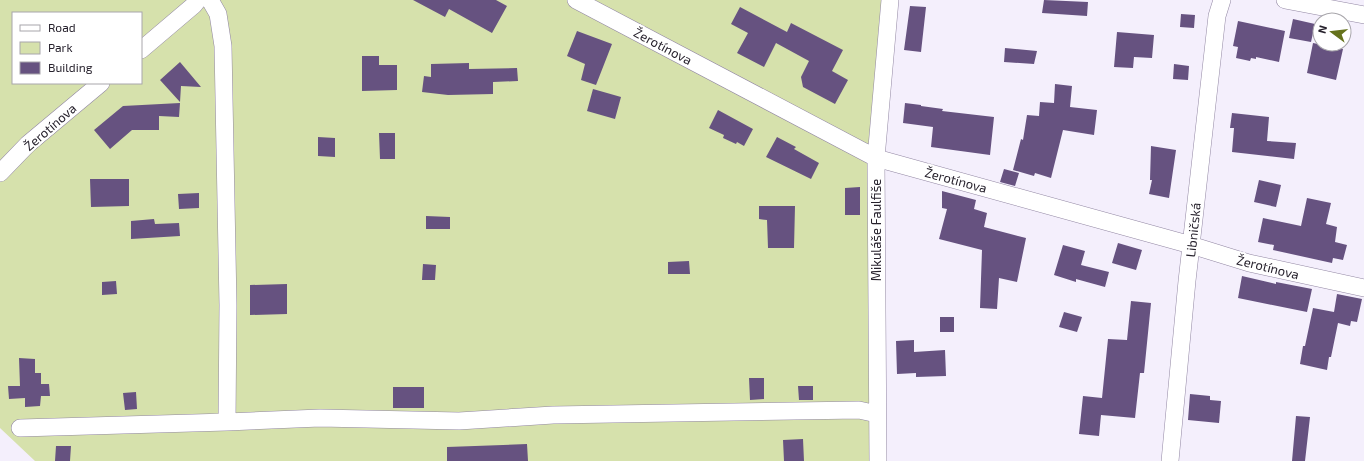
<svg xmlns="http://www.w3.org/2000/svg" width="1364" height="461" font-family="'Exo 2',sans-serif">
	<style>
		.green { fill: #d6e1ac; fill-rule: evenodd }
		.building { fill: #665280 }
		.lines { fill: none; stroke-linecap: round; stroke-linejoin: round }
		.minor-casing { stroke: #9287a3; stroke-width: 18 }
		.minor { stroke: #fff; stroke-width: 17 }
		.labels { text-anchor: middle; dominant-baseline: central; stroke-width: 4; stroke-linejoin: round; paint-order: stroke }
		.street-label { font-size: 13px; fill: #26212c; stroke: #fff }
	</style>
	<rect width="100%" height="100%" fill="#f4effc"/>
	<path class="green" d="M 0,0 L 889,0 L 874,461 L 35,461 L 0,428 ZM 13,13 L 141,13 L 141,83 L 13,83 Z"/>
	<path class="building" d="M 413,0 L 496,0 L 507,6 L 492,33 L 449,9 L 445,17 Z
		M 1044,0 L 1088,2 L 1087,16 L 1042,13 Z
		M 910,6 L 926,7 L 921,52 L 904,50 Z
		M 740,7 L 787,32 L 791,23 L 843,50 L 832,71 L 848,80 L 835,104 L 803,87 L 801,77 L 809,61 L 776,43 L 764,67 L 737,53 L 748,33 L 731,24 Z
		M 1181,14 L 1195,15 L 1194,28 L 1180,27 Z
		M 1293,19 L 1315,24 L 1311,42 L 1289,38 Z
		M 1238,21 L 1285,31 L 1279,62 L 1256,57 L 1256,59 L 1251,58 L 1250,61 L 1236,58 L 1238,47 L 1233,46 Z
		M 577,31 L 612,44 L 596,85 L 581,80 L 585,64 L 567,56 Z
		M 1117,32 L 1154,35 L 1152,58 L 1134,57 L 1133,68 L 1114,67 Z
		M 1313,43 L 1343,49 L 1336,80 L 1307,73 Z
		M 1005,48 L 1037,51 L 1034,64 L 1004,62 Z
		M 362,56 L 379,56 L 379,65 L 397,65 L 397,90 L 362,91 Z
		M 180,62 L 201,87 L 181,86 L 180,102 L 160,80 Z
		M 469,63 L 469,69 L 517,68 L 518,81 L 493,82 L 493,94 L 448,95 L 422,92 L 424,76 L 431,77 L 431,64 Z
		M 1174,64 L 1189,66 L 1188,80 L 1173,79 Z
		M 1055,84 L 1072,86 L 1070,107 L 1097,110 L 1094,135 L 1063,130 L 1051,178 L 1035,173 L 1034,176 L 1013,170 L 1021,139 L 1023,140 L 1027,115 L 1039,116 L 1040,102 L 1054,103 Z
		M 593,89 L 621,97 L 615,119 L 587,111 Z
		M 180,103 L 179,117 L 159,116 L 159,130 L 132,130 L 110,149 L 94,130 L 123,106 Z
		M 905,103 L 921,105 L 921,106 L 943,109 L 942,111 L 994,117 L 990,155 L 931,147 L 933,127 L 903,123 Z
		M 718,110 L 753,129 L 744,146 L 737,142 L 736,144 L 723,138 L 724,135 L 709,128 Z
		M 1232,113 L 1269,117 L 1267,141 L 1296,143 L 1294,159 L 1232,152 L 1234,128 L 1230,128 Z
		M 379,133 L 395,133 L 395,159 L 380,159 Z
		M 318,137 L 335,138 L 335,157 L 318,156 Z
		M 777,137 L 796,147 L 794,149 L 819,163 L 811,179 L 766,157 Z
		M 1151,146 L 1176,150 L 1169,198 L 1149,194 L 1152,180 L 1150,180 Z
		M 1004,169 L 1019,173 L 1015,186 L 1000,182 Z
		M 90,179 L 129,179 L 129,206 L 91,207 Z
		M 1259,180 L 1281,185 L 1276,207 L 1254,202 Z
		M 860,187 L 860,215 L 845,215 L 845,188 Z
		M 942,191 L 976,200 L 974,209 L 987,213 L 984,227 L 1026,238 L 1017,282 L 999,278 L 997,309 L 980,308 L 982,250 L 939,239 L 947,209 L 942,208 Z
		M 199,193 L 199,208 L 179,209 L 178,194 Z
		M 1307,198 L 1331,203 L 1326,224 L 1337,227 L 1335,242 L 1347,245 L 1343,260 L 1333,258 L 1332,263 L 1273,250 L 1274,245 L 1258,242 L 1263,218 L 1301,226 Z
		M 759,206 L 795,206 L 794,248 L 768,248 L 767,220 L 759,219 Z
		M 426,216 L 450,217 L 450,229 L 426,229 Z
		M 154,219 L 155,224 L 179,223 L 180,236 L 131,239 L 131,221 Z
		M 1118,243 L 1142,250 L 1136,270 L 1112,263 Z
		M 1063,245 L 1085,251 L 1081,265 L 1109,272 L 1105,287 L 1076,279 L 1076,282 L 1054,275 Z
		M 689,261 L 690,274 L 668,274 L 668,262 Z
		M 423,264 L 436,265 L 435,280 L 422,280 Z
		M 1242,276 L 1276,284 L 1276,282 L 1312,289 L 1307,312 L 1238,298 Z
		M 116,281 L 117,294 L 102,295 L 102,282 Z
		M 287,284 L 287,314 L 250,315 L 250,285 Z
		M 1337,294 L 1362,299 L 1357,322 L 1351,321 L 1350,326 L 1338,323 L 1331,357 L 1329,357 L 1327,370 L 1300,364 L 1303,346 L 1305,346 L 1313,308 L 1334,312 Z
		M 1131,301 L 1151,303 L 1144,373 L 1140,373 L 1135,418 L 1101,415 L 1099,436 L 1079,434 L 1083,396 L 1102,398 L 1108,339 L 1127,340 Z
		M 1064,312 L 1082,317 L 1077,332 L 1059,327 Z
		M 940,317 L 954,317 L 954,332 L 940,332 Z
		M 914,340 L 914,352 L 945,350 L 946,376 L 916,377 L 916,373 L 897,374 L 896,341 Z
		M 19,358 L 35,359 L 35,373 L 41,373 L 41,384 L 49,384 L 50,396 L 41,396 L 40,406 L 25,407 L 25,398 L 9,399 L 8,386 L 20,386 Z
		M 749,378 L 764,378 L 764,399 L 750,400 Z
		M 798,386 L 813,386 L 813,400 L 799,400 Z
		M 393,387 L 424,387 L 424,408 L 393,408 Z
		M 136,392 L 137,409 L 125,410 L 123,393 Z
		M 1190,394 L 1210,396 L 1210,400 L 1221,401 L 1219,423 L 1188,420 Z
		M 1296,416 L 1310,417 L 1305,461 L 1292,461 Z
		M 803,439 L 804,461 L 784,461 L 783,440 Z
		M 527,444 L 528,461 L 447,461 L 447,447 Z
		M 56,446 L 71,446 L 70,461 L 55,461 Z"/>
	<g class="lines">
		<g class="minor-casing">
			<path id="minor" d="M 210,0 L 218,14 L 223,46 L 228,305 L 227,422
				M 576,0 L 876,158 L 1191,245 L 1249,263 L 1364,288
				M 1285,0 L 1364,15
				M 141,50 L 194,5 L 198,0
				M 0,173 L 28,144 L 101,83
				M 20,428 L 227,422 L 320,418 L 459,421 L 553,415 L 859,410 L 877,414
				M 878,461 L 876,158 L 890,0
				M 1170,461 L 1187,281 L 1217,16 L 1222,0"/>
		</g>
		<use href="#minor" class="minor"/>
	</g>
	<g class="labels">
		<g class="street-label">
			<text transform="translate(663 46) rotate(28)">Žerotínova</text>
			<text transform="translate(50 127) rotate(-41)">Žerotínova</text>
			<text transform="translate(956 180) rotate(15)">Žerotínova</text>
			<text transform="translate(876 230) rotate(-90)">Mikuláše Faulfiše</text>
			<text transform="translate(1193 230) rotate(-84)">Libničská</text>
			<text transform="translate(1268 267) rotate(14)">Žerotínova</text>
		</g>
	</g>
	<rect x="12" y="12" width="130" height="72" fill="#ffffff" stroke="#a8a6ab"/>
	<rect x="20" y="25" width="20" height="6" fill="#ffffff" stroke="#a8a6ab"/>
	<text x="48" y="32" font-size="12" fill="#26212c">Road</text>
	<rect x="20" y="42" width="20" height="12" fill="#d6e1ac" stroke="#a8a6ab"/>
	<text x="48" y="52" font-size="12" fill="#26212c">Park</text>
	<rect x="20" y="62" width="20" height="12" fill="#665280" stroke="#a8a6ab"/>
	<text x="48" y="72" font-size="12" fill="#26212c">Building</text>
	<g transform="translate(1332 32) rotate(285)"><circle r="19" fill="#ffffff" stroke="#a8a6ab"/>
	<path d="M0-3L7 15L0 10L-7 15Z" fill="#65721c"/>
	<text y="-6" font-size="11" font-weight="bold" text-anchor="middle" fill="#26212c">N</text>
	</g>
</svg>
